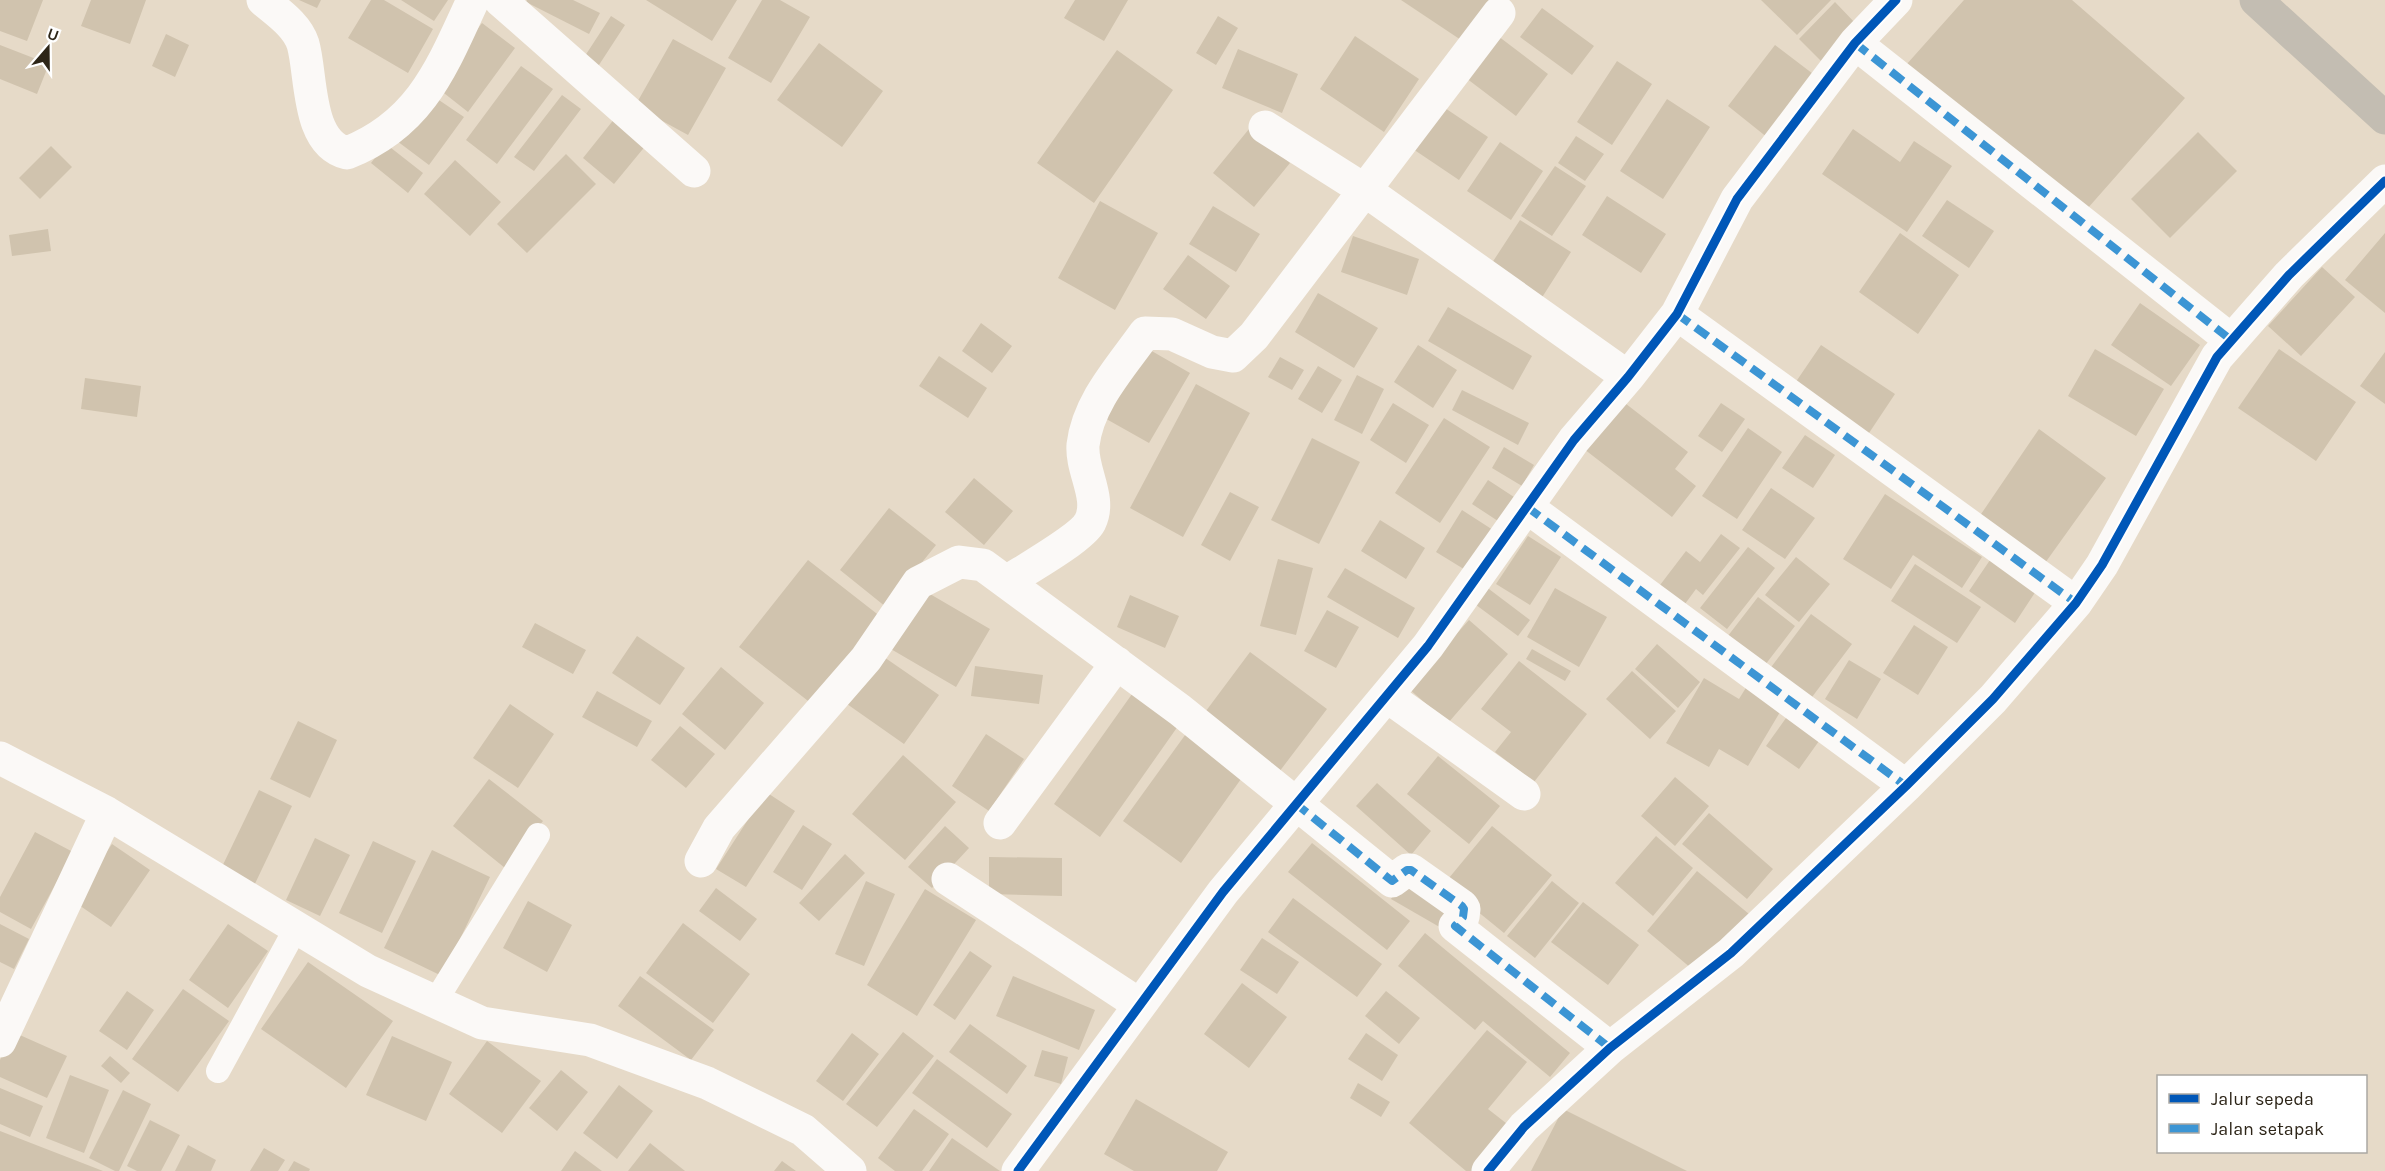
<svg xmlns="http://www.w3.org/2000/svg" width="2385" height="1171" font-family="Karla,sans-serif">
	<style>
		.building { fill: #d0c3ae }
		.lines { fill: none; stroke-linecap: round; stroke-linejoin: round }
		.service { stroke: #fbf9f7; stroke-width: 24 }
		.minor { stroke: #fbf9f7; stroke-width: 33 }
		.trunk { stroke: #c3bdb2; stroke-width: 33 }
		.quiet { stroke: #3c95d4; stroke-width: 8; stroke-dasharray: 15 8; stroke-linecap: butt }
		.cycleway-casing { stroke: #fff; stroke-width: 13 }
		.cycleway { stroke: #0057b8; stroke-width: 9 }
	</style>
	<rect width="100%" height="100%" fill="#e6dac8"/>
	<path class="building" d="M 0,0 L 43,0 L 27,41 L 0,31 Z
		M 91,0 L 146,0 L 130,44 L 81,26 Z
		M 299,0 L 321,0 L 317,8 Z
		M 371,0 L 384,0 L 433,29 L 408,73 L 348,38 Z
		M 401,0 L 448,0 L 434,21 Z
		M 527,0 L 573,0 L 600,13 L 589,34 L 526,2 Z
		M 646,0 L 737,0 L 712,41 Z
		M 762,0 L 780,0 L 810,17 L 771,83 L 728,58 Z
		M 1075,0 L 1128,0 L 1104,41 L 1064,18 Z
		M 1401,0 L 1493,0 L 1464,42 Z
		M 1761,0 L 1831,0 L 1797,35 Z
		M 1964,0 L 2072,0 L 2185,98 L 2080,217 L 1906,65 Z
		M 1835,2 L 1857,25 L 1821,61 L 1799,39 Z
		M 1542,8 L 1594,46 L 1572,75 L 1520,37 Z
		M 611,16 L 625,25 L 597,68 L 583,59 Z
		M 1218,16 L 1238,28 L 1216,65 L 1196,53 Z
		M 482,23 L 515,48 L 468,112 L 435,86 Z
		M 166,34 L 189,45 L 175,77 L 152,66 Z
		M 1355,36 L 1419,79 L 1384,132 L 1320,89 Z
		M 1498,36 L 1548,74 L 1516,116 L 1466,78 Z
		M 673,39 L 726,68 L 688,135 L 635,106 Z
		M 819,43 L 883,91 L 842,147 L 777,100 Z
		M 0,45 L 49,64 L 37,94 L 0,79 Z
		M 1775,45 L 1821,80 L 1773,142 L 1728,106 Z
		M 1238,49 L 1298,74 L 1282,113 L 1222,88 Z
		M 1117,50 L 1173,90 L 1094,203 L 1037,163 Z
		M 1617,61 L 1652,84 L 1612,145 L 1577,122 Z
		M 521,66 L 553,89 L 497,164 L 466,140 Z
		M 430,94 L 464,117 L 429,165 L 397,141 Z
		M 562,95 L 581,109 L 534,171 L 514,157 Z
		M 1667,99 L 1710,127 L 1663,199 L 1620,171 Z
		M 1439,104 L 1488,137 L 1459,180 L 1410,147 Z
		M 615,118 L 647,144 L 614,184 L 583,158 Z
		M 1249,129 L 1290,163 L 1254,207 L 1213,173 Z
		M 1853,129 L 1900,162 L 1914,141 L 1952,166 L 1907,232 L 1822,174 Z
		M 2198,132 L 2237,171 L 2170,238 L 2131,199 Z
		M 1576,136 L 1604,154 L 1585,181 L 1558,163 Z
		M 1500,142 L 1543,171 L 1511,220 L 1467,191 Z
		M 386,144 L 423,173 L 408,193 L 371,163 Z
		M 51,146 L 72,167 L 40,199 L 19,178 Z
		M 566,154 L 596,184 L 527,253 L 497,224 Z
		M 455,160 L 501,202 L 470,236 L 424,194 Z
		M 1555,166 L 1586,186 L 1552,236 L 1521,216 Z
		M 1607,196 L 1666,234 L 1641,273 L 1582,235 Z
		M 1947,200 L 1994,231 L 1969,268 L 1922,236 Z
		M 1100,201 L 1158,233 L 1115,310 L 1058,278 Z
		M 1213,206 L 1260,234 L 1236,272 L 1189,244 Z
		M 1520,220 L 1571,252 L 1541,299 L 1490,266 Z
		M 48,229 L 51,251 L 12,256 L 9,235 Z
		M 1900,233 L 1959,275 L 1918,334 L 1859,292 Z
		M 2385,233 L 2385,313 L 2345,280 Z
		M 1353,236 L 1419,259 L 1407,295 L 1341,272 Z
		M 1188,255 L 1230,286 L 1206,319 L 1163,289 Z
		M 2322,267 L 2355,297 L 2301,356 L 2268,326 Z
		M 1318,293 L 1378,328 L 1354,368 L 1295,332 Z
		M 2140,303 L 2200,345 L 2171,386 L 2111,345 Z
		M 1448,307 L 1532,356 L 1513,390 L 1428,341 Z
		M 981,323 L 1012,346 L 992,373 L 962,351 Z
		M 1418,345 L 1457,370 L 1433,408 L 1394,382 Z
		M 1821,345 L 1895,394 L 1865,439 L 1791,389 Z
		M 1143,346 L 1190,373 L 1149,443 L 1101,416 Z
		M 2095,349 L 2164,389 L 2136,436 L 2068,396 Z
		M 2279,349 L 2356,402 L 2316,461 L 2238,408 Z
		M 2385,352 L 2385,404 L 2360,386 Z
		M 939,356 L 987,388 L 968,418 L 919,386 Z
		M 1280,357 L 1304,370 L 1292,390 L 1268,377 Z
		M 1318,366 L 1342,380 L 1322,413 L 1298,399 Z
		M 1357,375 L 1384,389 L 1362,434 L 1334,420 Z
		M 85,378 L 141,386 L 137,417 L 81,409 Z
		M 1196,384 L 1250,413 L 1183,537 L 1130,508 Z
		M 1462,390 L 1529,423 L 1518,445 L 1452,410 Z
		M 1621,400 L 1688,452 L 1675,469 L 1696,486 L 1672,517 L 1584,449 Z
		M 1393,403 L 1429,425 L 1406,463 L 1370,440 Z
		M 1721,403 L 1745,419 L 1722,452 L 1698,436 Z
		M 1444,418 L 1490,447 L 1440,523 L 1395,493 Z
		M 1748,428 L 1782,452 L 1737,519 L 1702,496 Z
		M 2039,429 L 2106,478 L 2040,570 L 1975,523 Z
		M 1805,435 L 1835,455 L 1813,488 L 1782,468 Z
		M 1312,438 L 1360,462 L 1319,544 L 1271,520 Z
		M 1504,447 L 1534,465 L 1522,486 L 1492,468 Z
		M 974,478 L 1013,511 L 984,545 L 945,512 Z
		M 1488,480 L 1514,497 L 1498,521 L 1472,504 Z
		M 1771,488 L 1815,518 L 1785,559 L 1742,530 Z
		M 1230,492 L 1259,507 L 1230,561 L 1201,545 Z
		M 1885,494 L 1982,557 L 1962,588 L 1913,555 L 1891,589 L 1843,559 Z
		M 889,508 L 936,545 L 886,607 L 840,570 Z
		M 1462,510 L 1493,530 L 1467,571 L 1436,552 Z
		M 1380,520 L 1425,548 L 1406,579 L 1361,551 Z
		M 1721,534 L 1740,548 L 1703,595 L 1696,589 L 1682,608 L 1657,589 L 1686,551 L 1700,562 Z
		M 1528,536 L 1561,557 L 1530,605 L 1496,584 Z
		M 1748,547 L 1775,568 L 1727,629 L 1700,608 Z
		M 1796,557 L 1830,584 L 1799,622 L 1765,595 Z
		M 1278,559 L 1313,568 L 1296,635 L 1260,626 Z
		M 808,560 L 881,617 L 812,704 L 739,647 Z
		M 1990,560 L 2036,591 L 2015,623 L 1969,591 Z
		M 1915,564 L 1981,607 L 1957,643 L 1891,601 Z
		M 1345,568 L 1415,608 L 1398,638 L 1327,597 Z
		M 1481,583 L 1530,620 L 1518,636 L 1468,599 Z
		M 918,587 L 990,629 L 956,687 L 884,645 Z
		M 1555,588 L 1607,617 L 1579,667 L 1527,637 Z
		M 1130,595 L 1179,616 L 1165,648 L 1117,627 Z
		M 1758,597 L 1795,626 L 1762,669 L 1724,641 Z
		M 1327,610 L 1359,627 L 1336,668 L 1304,651 Z
		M 1811,614 L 1852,644 L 1806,705 L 1766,674 Z
		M 1469,620 L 1508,654 L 1448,723 L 1408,688 Z
		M 535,623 L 586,650 L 573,674 L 522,647 Z
		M 1914,625 L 1948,647 L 1918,695 L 1883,673 Z
		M 637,636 L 685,668 L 660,705 L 612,673 Z
		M 1657,644 L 1700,682 L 1678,708 L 1635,669 Z
		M 1532,649 L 1571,671 L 1565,681 L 1526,659 Z
		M 1250,652 L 1327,709 L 1276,776 L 1200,719 Z
		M 881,655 L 939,695 L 904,744 L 847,704 Z
		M 1849,660 L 1881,679 L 1857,719 L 1825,699 Z
		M 1519,661 L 1587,714 L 1534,782 L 1495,752 L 1511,732 L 1481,709 Z
		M 975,666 L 1043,675 L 1039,704 L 971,696 Z
		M 721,667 L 764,703 L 725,750 L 682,714 Z
		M 1632,671 L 1676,711 L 1650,739 L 1606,699 Z
		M 1704,678 L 1739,699 L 1747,686 L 1783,707 L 1748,766 L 1719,749 L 1709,767 L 1666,743 Z
		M 1137,687 L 1183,719 L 1100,837 L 1054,804 Z
		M 597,691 L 652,721 L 637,747 L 582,717 Z
		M 510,704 L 554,734 L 518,788 L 473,758 Z
		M 1791,711 L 1824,734 L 1799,769 L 1766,746 Z
		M 298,721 L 337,740 L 310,798 L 270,779 Z
		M 680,726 L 715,754 L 686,788 L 651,760 Z
		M 1188,731 L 1246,772 L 1181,863 L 1123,821 Z
		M 986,734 L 1024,759 L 989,811 L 952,786 Z
		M 903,755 L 956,802 L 905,860 L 852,814 Z
		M 1438,756 L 1500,806 L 1469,844 L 1407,794 Z
		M 1675,777 L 1709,806 L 1675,846 L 1641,816 Z
		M 489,779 L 543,821 L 505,868 L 453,826 Z
		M 1377,783 L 1431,831 L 1411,855 L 1356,806 Z
		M 259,790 L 292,806 L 252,890 L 219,873 Z
		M 766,792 L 795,811 L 746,887 L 716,869 Z
		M 1709,813 L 1773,869 L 1747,899 L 1682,844 Z
		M 803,825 L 832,844 L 802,890 L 773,872 Z
		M 945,826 L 969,848 L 932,888 L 908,867 Z
		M 1492,826 L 1552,875 L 1504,933 L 1444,884 Z
		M 35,832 L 73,852 L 31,929 L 0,912 L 0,897 Z
		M 1656,836 L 1693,868 L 1653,916 L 1615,883 Z
		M 315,838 L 350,855 L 320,916 L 286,900 Z
		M 373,841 L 416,861 L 382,933 L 339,913 Z
		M 1312,843 L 1410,921 L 1387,950 L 1288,872 Z
		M 112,844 L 150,870 L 111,927 L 73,901 Z
		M 432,850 L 490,877 L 442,976 L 384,948 Z
		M 845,854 L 865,873 L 819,921 L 799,903 Z
		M 989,857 L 1062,858 L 1062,896 L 989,894 Z
		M 1697,871 L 1749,914 L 1698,974 L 1647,931 Z
		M 1405,875 L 1456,906 L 1443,929 L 1391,899 Z
		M 866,881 L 895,894 L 864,966 L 835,954 Z
		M 1552,881 L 1579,903 L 1535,958 L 1507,936 Z
		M 716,888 L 757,919 L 740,941 L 699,911 Z
		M 925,889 L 976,920 L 917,1016 L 867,985 Z
		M 1293,898 L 1382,964 L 1357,997 L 1268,932 Z
		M 528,901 L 572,925 L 547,972 L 503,948 Z
		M 1583,902 L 1639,945 L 1608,985 L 1551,942 Z
		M 683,923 L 750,974 L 713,1023 L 646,973 Z
		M 0,924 L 29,939 L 14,969 L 0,962 Z
		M 228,924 L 268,951 L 228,1008 L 189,980 Z
		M 1425,933 L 1570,1053 L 1550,1077 L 1483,1021 L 1475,1030 L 1398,966 Z
		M 1262,938 L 1299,962 L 1277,994 L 1240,970 Z
		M 970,951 L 992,966 L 955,1020 L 933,1005 Z
		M 308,962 L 393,1021 L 346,1088 L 261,1029 Z
		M 640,976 L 714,1030 L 691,1060 L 618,1006 Z
		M 1013,976 L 1095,1010 L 1079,1050 L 996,1016 Z
		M 1242,983 L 1287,1017 L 1249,1068 L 1204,1034 Z
		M 183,989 L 229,1021 L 178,1092 L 132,1059 Z
		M 127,991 L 154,1010 L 127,1050 L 99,1031 Z
		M 1386,991 L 1420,1018 L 1399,1044 L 1365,1016 Z
		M 970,1024 L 1027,1066 L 1007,1094 L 949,1052 Z
		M 1487,1030 L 1527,1062 L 1488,1109 L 1511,1127 L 1474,1171 L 1466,1171 L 1409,1123 Z
		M 13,1032 L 67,1056 L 47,1098 L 0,1077 L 0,1060 Z
		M 903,1032 L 934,1056 L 877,1127 L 846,1104 Z
		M 852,1033 L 879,1054 L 843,1101 L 816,1081 Z
		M 1366,1033 L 1398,1055 L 1382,1081 L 1348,1059 Z
		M 392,1036 L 452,1062 L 426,1121 L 366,1095 Z
		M 487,1041 L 541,1081 L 502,1133 L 449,1094 Z
		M 1042,1050 L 1068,1057 L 1061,1084 L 1034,1076 Z
		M 110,1056 L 130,1073 L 121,1083 L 101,1066 Z
		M 937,1059 L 1012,1114 L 987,1148 L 912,1093 Z
		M 561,1070 L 588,1092 L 557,1131 L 529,1108 Z
		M 70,1075 L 109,1090 L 84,1153 L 46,1138 Z
		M 1358,1083 L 1390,1102 L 1381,1117 L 1350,1098 Z
		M 619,1085 L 653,1111 L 617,1159 L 583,1133 Z
		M 0,1088 L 43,1106 L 30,1137 L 0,1124 Z
		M 123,1090 L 151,1104 L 119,1171 L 115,1171 L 89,1158 Z
		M 1136,1099 L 1228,1152 L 1217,1171 L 1134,1171 L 1104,1154 Z
		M 914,1109 L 949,1134 L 922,1171 L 895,1171 L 878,1158 Z
		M 1563,1109 L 1687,1171 L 1531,1171 Z
		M 150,1120 L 180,1135 L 161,1171 L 137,1171 L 127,1166 Z
		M 0,1131 L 103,1171 L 0,1171 Z
		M 952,1138 L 1000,1171 L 929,1171 Z
		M 650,1143 L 685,1171 L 628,1171 Z
		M 188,1145 L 216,1160 L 211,1171 L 175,1171 Z
		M 264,1148 L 285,1160 L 278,1171 L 250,1171 Z
		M 575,1151 L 602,1171 L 561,1171 Z
		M 294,1161 L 310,1169 L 309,1171 L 288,1171 Z
		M 782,1161 L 796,1171 L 774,1171 Z"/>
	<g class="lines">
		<path class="service" d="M 435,1002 L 538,835
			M 218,1071 L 296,928"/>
		<path class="minor" d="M 263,0 C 277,12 297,25 303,44 C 312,75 306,143 347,153 C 421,124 442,67 473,0
			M 500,0 L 694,171
			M 1855,43 L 2231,340
			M 1265,127 L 1366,191 L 1628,377
			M 1677,314 L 2076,603
			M 1527,507 L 1906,786
			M 1008,581 C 1025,570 1082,538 1090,522 C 1102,498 1081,471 1083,445 C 1088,402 1121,367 1145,333 L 1172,334 L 1212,352 L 1233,356 L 1254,336 L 1499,13
			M 1387,696 L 1524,794
			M 0,758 L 107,813 L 368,971 L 482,1023 L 590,1040 L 707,1083 L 803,1130 L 850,1171
			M 1000,823 L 1117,663
			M 701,861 L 719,828 L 866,659 L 918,583 L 959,562 L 983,565 L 1180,710 L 1392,881 L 1407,870 L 1411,870 L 1462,906 L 1464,909 L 1463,917 L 1455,926 L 1610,1048
			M 948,879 L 1140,1005
			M 0,1041 L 107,813
			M 1018,1171 L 1223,892 L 1428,646 L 1574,440 L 1628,377 L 1677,314 L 1737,199 L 1855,43 L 1896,0
			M 1488,1171 L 1524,1127 L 1610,1048 L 1731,953 L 1906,786 L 1993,699 L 2076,603 L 2102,565 L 2217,357 L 2289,275 L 2385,181"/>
		<path class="trunk" d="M 2256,0 L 2385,118"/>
		<path class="quiet" d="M 1855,43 L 2231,340
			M 1677,314 L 2076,603
			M 1527,507 L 1906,786
			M 1295,803 L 1392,881 L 1407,870 L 1411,870 L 1462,906 L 1464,909 L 1463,917 L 1455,926 L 1610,1048"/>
		<g class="cycleway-casing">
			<path id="cycleway" d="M 1018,1171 L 1223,892 L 1428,646 L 1574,440 L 1628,377 L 1677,314 L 1737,199 L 1855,43 L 1896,0
				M 1488,1171 L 1524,1127 L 1610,1048 L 1731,953 L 1906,786 L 1993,699 L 2076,603 L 2102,565 L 2217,357 L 2289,275 L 2385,181"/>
		</g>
		<use href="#cycleway" class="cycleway"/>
	</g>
	<rect x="2157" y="1075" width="210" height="78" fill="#ffffff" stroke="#aba8a3" stroke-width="1.5"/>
	<rect x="2169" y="1094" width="30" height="9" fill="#0057b8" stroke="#aba8a3" stroke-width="1.5"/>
	<text x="2211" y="1105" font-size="18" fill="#2d2518">Jalur sepeda</text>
	<rect x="2169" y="1124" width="30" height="9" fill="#3c95d4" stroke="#aba8a3" stroke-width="1.5"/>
	<text x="2211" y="1135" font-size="18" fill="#2d2518">Jalan setapak</text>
	<g transform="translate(48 48) rotate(20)" stroke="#ffffff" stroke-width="4.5" paint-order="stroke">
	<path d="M0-4.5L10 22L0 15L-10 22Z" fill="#2d2518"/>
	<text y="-9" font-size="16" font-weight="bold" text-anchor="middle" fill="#2d2518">U</text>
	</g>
</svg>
